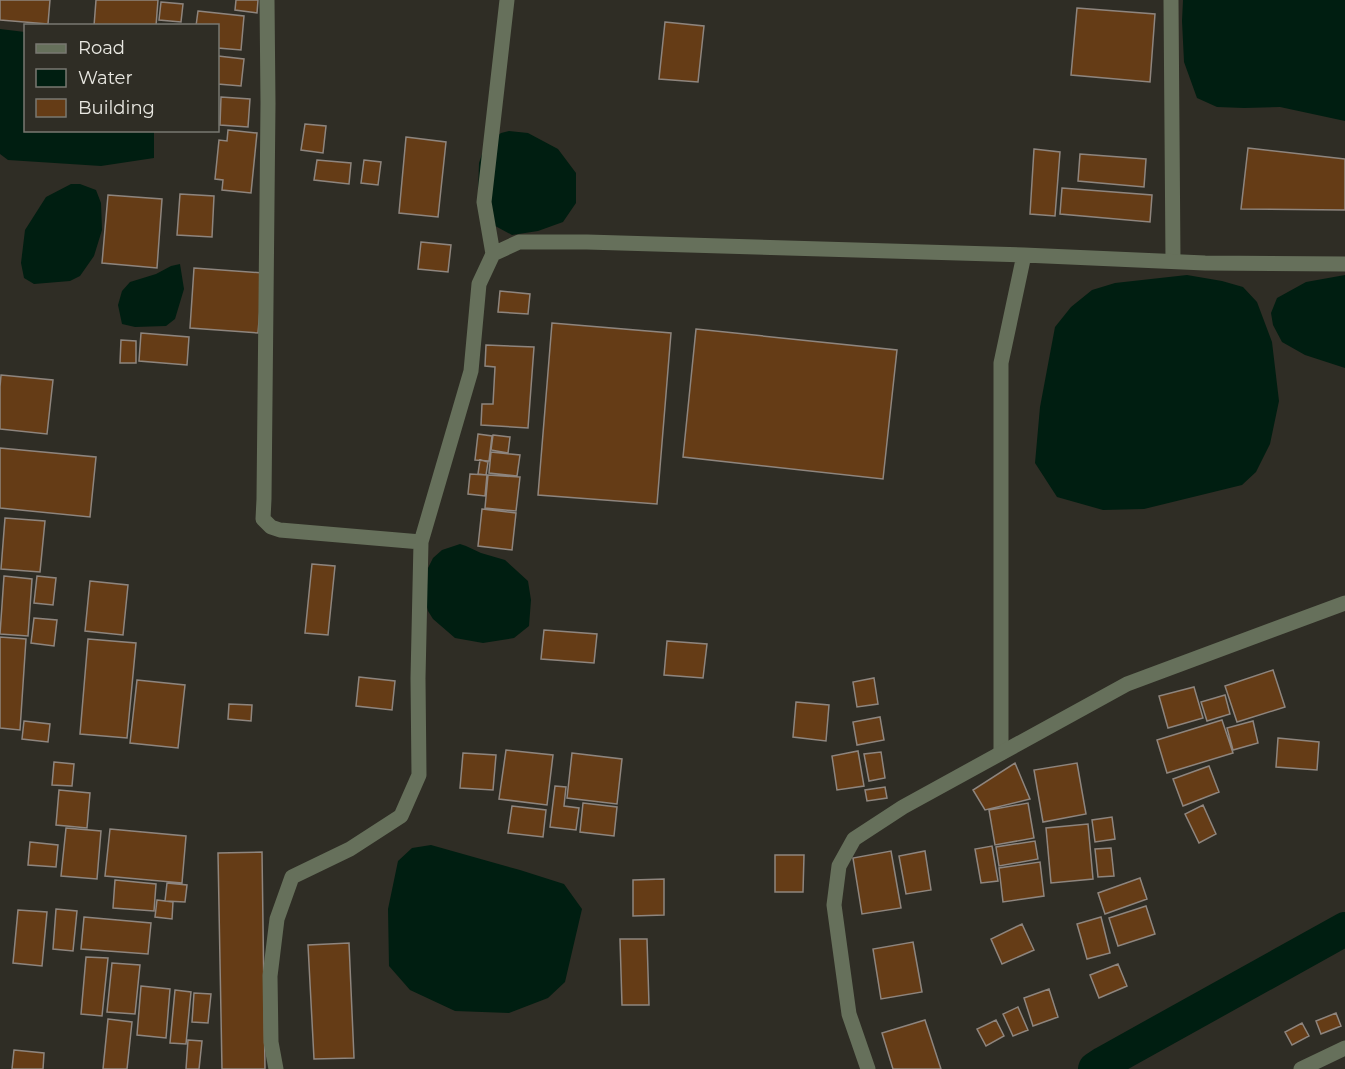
<svg xmlns="http://www.w3.org/2000/svg" width="1345" height="1069" font-family="Montserrat,sans-serif">
	<style>
		.water { fill: #001e11 }
		.lines { fill: none; stroke-linecap: round; stroke-linejoin: round }
		.canal { stroke: #001e11; stroke-width: 34 }
		.building { fill: #653c16; stroke: #8e857e; stroke-width: 1.5 }
		.service { stroke: #66705b; stroke-width: 15 }
		.minor { stroke: #66705b; stroke-width: 15 }
		.tertiary { stroke: #66705b; stroke-width: 15 }
	</style>
	<rect width="100%" height="100%" fill="#2f2d25"/>
	<path class="water" d="M 1183,0 L 1345,0 L 1345,121 L 1280,107 L 1244,108 L 1217,107 L 1197,98 L 1184,62 L 1182,21 Z
		M 0,29 L 25,32 L 26,130 L 154,131 L 154,158 L 101,166 L 8,160 L 0,154 Z
		M 509,131 L 528,133 L 558,149 L 576,173 L 576,203 L 563,222 L 538,231 L 512,235 L 486,221 L 478,196 L 479,163 L 485,145 L 501,133 Z
		M 71,184 L 80,184 L 96,190 L 101,203 L 102,230 L 94,256 L 80,276 L 70,281 L 34,284 L 24,278 L 21,263 L 25,230 L 46,197 Z
		M 180,264 L 184,289 L 175,319 L 166,326 L 135,327 L 122,324 L 118,305 L 122,291 L 130,282 L 156,274 L 171,266 Z
		M 1187,275 L 1222,281 L 1243,287 L 1257,302 L 1272,342 L 1279,401 L 1270,444 L 1256,472 L 1242,485 L 1144,509 L 1103,510 L 1057,497 L 1035,463 L 1040,407 L 1055,327 L 1071,307 L 1092,290 L 1115,283 Z
		M 1345,275 L 1345,368 L 1305,355 L 1282,342 L 1273,325 L 1271,313 L 1277,298 L 1306,282 Z
		M 460,544 L 466,546 L 481,553 L 505,560 L 528,581 L 531,600 L 529,626 L 514,638 L 483,643 L 455,638 L 433,619 L 428,611 L 426,603 L 428,568 L 433,558 L 442,550 Z
		M 431,845 L 520,870 L 564,884 L 582,909 L 565,982 L 548,998 L 509,1013 L 455,1011 L 410,990 L 389,966 L 388,909 L 398,861 L 412,848 Z"/>
	<g class="lines">
		<path class="canal" d="M 1095,1069 L 1104,1063 L 1345,929"/>
	</g>
	<path class="building" d="M 0,0 L 50,0 L 48,24 L 0,20 Z
		M 96,0 L 158,0 L 156,26 L 94,26 Z
		M 236,0 L 258,0 L 257,13 L 235,10 Z
		M 161,2 L 183,4 L 181,22 L 159,20 Z
		M 1077,8 L 1155,14 L 1150,82 L 1071,75 Z
		M 198,11 L 244,16 L 241,50 L 218,48 L 218,26 L 196,26 Z
		M 665,22 L 704,26 L 698,82 L 659,79 Z
		M 218,56 L 244,59 L 241,86 L 218,84 Z
		M 221,97 L 250,99 L 248,127 L 220,125 Z
		M 305,124 L 326,126 L 323,153 L 301,150 Z
		M 228,130 L 257,133 L 251,193 L 222,190 L 223,180 L 215,179 L 219,140 L 227,141 Z
		M 406,137 L 446,142 L 438,217 L 399,213 Z
		M 1248,148 L 1345,159 L 1345,210 L 1241,209 Z
		M 1034,149 L 1060,152 L 1055,216 L 1030,214 Z
		M 1080,154 L 1146,159 L 1144,187 L 1078,181 Z
		M 317,160 L 351,163 L 349,184 L 314,180 Z
		M 364,160 L 381,162 L 378,185 L 361,183 Z
		M 1062,188 L 1152,195 L 1150,222 L 1060,214 Z
		M 180,194 L 214,196 L 212,237 L 177,235 Z
		M 108,195 L 162,199 L 157,268 L 102,263 Z
		M 421,242 L 451,245 L 448,272 L 418,269 Z
		M 194,268 L 263,273 L 258,333 L 190,328 Z
		M 500,291 L 530,294 L 528,314 L 498,312 Z
		M 552,323 L 671,333 L 657,504 L 538,495 Z
		M 696,329 L 897,350 L 883,479 L 683,457 Z
		M 141,333 L 189,337 L 187,365 L 139,361 Z
		M 121,340 L 136,341 L 136,363 L 120,363 Z
		M 486,345 L 534,347 L 528,428 L 481,425 L 482,404 L 493,404 L 495,367 L 485,366 Z
		M 1,375 L 53,380 L 47,434 L 0,429 L 0,387 Z
		M 478,434 L 492,436 L 489,461 L 475,460 Z
		M 493,435 L 510,437 L 508,453 L 491,450 Z
		M 0,448 L 96,457 L 90,517 L 0,508 Z
		M 491,452 L 520,455 L 517,476 L 489,473 Z
		M 480,460 L 488,462 L 486,475 L 478,474 Z
		M 470,474 L 487,475 L 485,496 L 468,494 Z
		M 488,475 L 520,477 L 516,511 L 485,508 Z
		M 482,509 L 516,513 L 512,550 L 478,546 Z
		M 5,518 L 45,521 L 40,572 L 1,569 Z
		M 312,564 L 335,566 L 328,635 L 305,633 Z
		M 4,576 L 32,579 L 28,636 L 0,634 Z
		M 37,576 L 56,578 L 53,605 L 34,603 Z
		M 90,581 L 128,585 L 123,635 L 85,631 Z
		M 34,618 L 57,620 L 54,646 L 31,643 Z
		M 544,630 L 597,634 L 594,663 L 541,659 Z
		M 0,637 L 26,639 L 20,730 L 0,728 Z
		M 88,639 L 136,643 L 127,738 L 80,734 Z
		M 667,641 L 707,644 L 703,678 L 664,675 Z
		M 1273,670 L 1285,707 L 1237,722 L 1225,686 Z
		M 359,677 L 395,681 L 392,710 L 356,706 Z
		M 874,678 L 878,704 L 857,707 L 853,682 Z
		M 137,680 L 185,685 L 178,748 L 130,743 Z
		M 1194,687 L 1203,718 L 1168,728 L 1159,696 Z
		M 1225,695 L 1230,714 L 1207,721 L 1201,702 Z
		M 796,702 L 829,705 L 826,741 L 793,737 Z
		M 229,704 L 252,705 L 251,721 L 228,719 Z
		M 880,717 L 884,740 L 857,745 L 853,722 Z
		M 1222,720 L 1233,753 L 1167,773 L 1157,740 Z
		M 24,721 L 50,724 L 48,742 L 22,739 Z
		M 1253,721 L 1258,743 L 1233,750 L 1227,728 Z
		M 1278,738 L 1319,742 L 1317,770 L 1276,767 Z
		M 506,750 L 553,755 L 547,805 L 499,799 Z
		M 858,751 L 864,786 L 837,790 L 832,756 Z
		M 881,752 L 885,778 L 869,781 L 864,754 Z
		M 463,753 L 496,755 L 493,790 L 460,788 Z
		M 572,753 L 622,759 L 617,804 L 567,798 Z
		M 54,762 L 74,764 L 72,786 L 52,785 Z
		M 1015,763 L 1030,799 L 985,810 L 973,790 Z
		M 1077,763 L 1086,814 L 1043,822 L 1034,770 Z
		M 1209,766 L 1219,792 L 1183,806 L 1173,779 Z
		M 555,786 L 566,787 L 564,806 L 579,808 L 576,830 L 550,827 Z
		M 885,787 L 887,798 L 867,801 L 865,790 Z
		M 59,790 L 90,793 L 87,828 L 56,825 Z
		M 583,803 L 617,807 L 614,836 L 580,832 Z
		M 1028,803 L 1034,838 L 995,845 L 989,810 Z
		M 1203,805 L 1216,834 L 1199,843 L 1185,814 Z
		M 512,806 L 546,810 L 543,837 L 508,833 Z
		M 1112,817 L 1115,839 L 1095,842 L 1092,820 Z
		M 1088,824 L 1093,879 L 1051,883 L 1046,828 Z
		M 66,828 L 101,831 L 97,879 L 61,876 Z
		M 110,829 L 186,836 L 182,883 L 105,876 Z
		M 1035,841 L 1038,859 L 999,866 L 996,847 Z
		M 30,842 L 58,845 L 56,867 L 28,865 Z
		M 992,846 L 998,881 L 981,883 L 975,849 Z
		M 1111,848 L 1114,876 L 1098,877 L 1095,849 Z
		M 891,851 L 901,908 L 862,914 L 853,858 Z
		M 925,851 L 931,890 L 906,894 L 899,856 Z
		M 262,852 L 265,1069 L 222,1069 L 218,853 Z
		M 775,855 L 804,855 L 803,892 L 775,892 Z
		M 1040,862 L 1044,896 L 1003,902 L 999,868 Z
		M 1140,878 L 1147,899 L 1105,914 L 1098,893 Z
		M 664,879 L 664,915 L 633,916 L 633,880 Z
		M 115,880 L 156,884 L 154,911 L 113,908 Z
		M 167,883 L 187,885 L 185,902 L 165,901 Z
		M 157,900 L 173,902 L 172,919 L 155,917 Z
		M 1146,906 L 1155,934 L 1118,946 L 1109,918 Z
		M 56,909 L 77,911 L 73,951 L 53,949 Z
		M 18,910 L 47,912 L 42,966 L 13,963 Z
		M 84,917 L 151,923 L 148,954 L 81,949 Z
		M 1101,917 L 1110,953 L 1087,959 L 1077,924 Z
		M 1022,924 L 1034,950 L 1002,964 L 991,939 Z
		M 620,939 L 647,939 L 649,1005 L 622,1005 Z
		M 913,942 L 922,992 L 881,999 L 873,949 Z
		M 349,943 L 354,1058 L 314,1059 L 308,945 Z
		M 86,957 L 108,958 L 102,1016 L 81,1014 Z
		M 112,963 L 140,965 L 135,1014 L 107,1012 Z
		M 1118,964 L 1127,986 L 1099,998 L 1090,975 Z
		M 141,986 L 170,989 L 166,1038 L 137,1035 Z
		M 1049,989 L 1058,1017 L 1033,1026 L 1024,998 Z
		M 175,990 L 191,992 L 186,1044 L 170,1043 Z
		M 194,993 L 211,994 L 208,1023 L 192,1022 Z
		M 1018,1007 L 1028,1030 L 1013,1036 L 1003,1014 Z
		M 1336,1013 L 1341,1026 L 1321,1034 L 1316,1021 Z
		M 108,1019 L 132,1022 L 127,1069 L 103,1069 Z
		M 925,1020 L 941,1069 L 893,1069 L 882,1033 Z
		M 996,1020 L 1004,1036 L 986,1046 L 977,1029 Z
		M 1302,1023 L 1309,1036 L 1292,1045 L 1285,1032 Z
		M 188,1040 L 202,1041 L 199,1069 L 186,1069 Z
		M 14,1050 L 44,1053 L 43,1069 L 12,1069 Z"/>
	<g class="lines">
		<path class="service" d="M 1171,0 L 1173,261"/>
		<path class="minor" d="M 267,0 L 268,103 L 264,499 L 263,519 L 271,527 L 280,530 L 421,542
			M 493,254 L 484,202 L 507,0
			M 1001,753 L 1001,363 L 1024,255
			M 276,1069 L 271,1042 L 270,976 L 277,919 L 292,877 L 350,849 L 401,816 L 419,775 L 418,678 L 421,542 L 471,371 L 479,284 L 493,254 L 519,242 L 587,242 L 1024,255 L 1205,263 L 1345,264
			M 1301,1069 L 1345,1048"/>
		<path class="tertiary" d="M 868,1069 L 849,1014 L 834,905 L 839,866 L 854,839 L 903,807 L 1127,684 L 1345,603"/>
	</g>
	<rect x="24" y="24" width="195" height="108" fill="#2f2d25" stroke="#797871" stroke-width="1.5"/>
	<rect x="36" y="44" width="30" height="9" fill="#66705b" stroke="#797871" stroke-width="1.5"/>
	<text x="78" y="54" font-size="18" fill="#e9e8e2">Road</text>
	<rect x="36" y="69" width="30" height="18" fill="#001e11" stroke="#797871" stroke-width="1.5"/>
	<text x="78" y="84" font-size="18" fill="#e9e8e2">Water</text>
	<rect x="36" y="99" width="30" height="18" fill="#653c16" stroke="#797871" stroke-width="1.5"/>
	<text x="78" y="114" font-size="18" fill="#e9e8e2">Building</text>
</svg>
